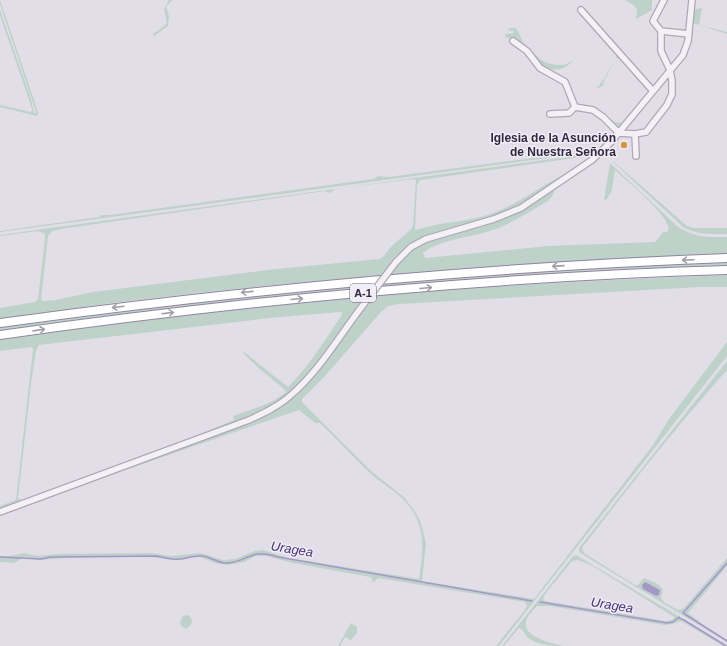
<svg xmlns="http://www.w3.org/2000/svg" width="727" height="646" font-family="Arial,sans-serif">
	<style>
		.green { fill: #bfd2c9; fill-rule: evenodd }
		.water { fill: #a598c9 }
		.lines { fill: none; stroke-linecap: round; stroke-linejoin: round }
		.stream { stroke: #a598c9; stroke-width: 1.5 }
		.minor-casing { stroke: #ada7b5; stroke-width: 8 }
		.highway-casing { stroke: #8f859f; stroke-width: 10 }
		.minor { stroke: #f3f1f6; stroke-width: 5.5 }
		.highway { stroke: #fff; stroke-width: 8 }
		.minor-bridge-casing { stroke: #ada7b5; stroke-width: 8; stroke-linecap: butt }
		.minor-bridge { stroke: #f3f1f6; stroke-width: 5.5 }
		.oneway { stroke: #a29ea9 }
		.poi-dot { fill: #d1983f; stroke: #f0edf6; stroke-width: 1.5 }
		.labels { text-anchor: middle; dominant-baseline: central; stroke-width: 3; stroke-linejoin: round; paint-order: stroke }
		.shield { fill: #f0edf6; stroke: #6a6276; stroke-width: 1 }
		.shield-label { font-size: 11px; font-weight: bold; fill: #30273f }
		.poi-label { font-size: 12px; font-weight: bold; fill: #30273f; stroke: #f0edf6; text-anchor: end }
		.water-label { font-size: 13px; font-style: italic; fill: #453074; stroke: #f0edf6 }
	</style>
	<rect width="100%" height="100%" fill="#e2dee8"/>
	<path class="green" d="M 0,0 L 33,97 L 38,113 L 37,116 L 0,107 L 0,105 L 31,112 L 32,109 L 0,15 L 0,10 L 31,99 L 34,113 L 36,113 L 36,112 L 0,4 Z
		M 169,0 L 172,0 L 166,7 L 169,16 L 168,26 L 154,36 L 153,34 C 158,30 165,27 167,22 L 164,9 Z
		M 625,0 L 652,0 L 652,10 L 636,19 L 637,9 L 632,4 Z
		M 702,8 L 699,25 L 727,32 L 727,34 L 693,23 L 693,11 L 696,9 Z
		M 509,28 L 515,28 C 520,32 520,37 523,42 C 526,46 539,59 543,61 C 551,65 566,68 572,60 L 572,61 C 566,70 553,72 543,67 L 513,38 L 506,38 L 505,34 L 514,33 L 513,30 L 509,31 Z
		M 617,56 L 622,57 L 651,91 L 621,127 L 611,122 L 604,116 L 605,115 L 614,122 L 622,123 L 649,92 L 648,89 L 621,58 L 616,58 L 603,83 L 604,85 L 596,89 L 604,79 Z
		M 605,144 L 607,144 L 599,151 L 0,232 L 0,231 L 99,217 L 101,215 L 110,215 L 373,179 L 378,176 L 388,177 L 595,150 L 603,147 Z
		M 588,154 L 595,154 L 595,156 C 565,176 536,198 504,212 C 464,230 421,225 391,262 L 400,262 C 424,236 444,237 476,228 C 504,220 533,208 554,188 L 555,190 L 551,198 L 548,201 C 529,212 511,224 490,231 C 471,237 438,240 423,253 L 425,258 L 548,246 L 655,242 L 663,232 L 667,232 L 669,229 C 665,211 630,184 616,171 L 615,170 L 612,190 L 607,199 L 604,200 L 610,163 L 677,226 C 694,238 707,237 727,237 L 727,254 C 535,262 344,276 153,298 C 102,304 51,312 0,319 L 0,308 L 35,302 L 38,299 L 45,239 L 45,234 L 38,231 L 0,236 L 0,235 ZM 588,156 L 589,157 C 574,169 559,177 543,186 C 526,197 508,208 488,215 C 465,222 440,222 416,230 L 415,229 L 417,185 L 420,180 ZM 413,179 L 416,180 L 413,226 C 407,235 398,239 391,247 C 387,252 385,256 379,259 L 276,269 L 93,292 L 56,300 L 43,301 L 41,299 L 48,236 L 52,231 L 61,229 L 325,191 L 330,193 L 335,189 Z
		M 613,162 L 614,162 L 687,226 L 694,228 L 727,228 L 727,234 C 711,234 697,235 683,227 Z
		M 727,261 L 727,267 L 554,275 L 0,332 L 0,326 L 300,289 L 554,269 Z
		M 727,275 L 727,287 L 700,287 L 399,304 L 388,306 L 381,312 L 325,376 L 302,399 L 302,402 L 371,471 L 404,497 L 413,509 L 420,520 L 426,543 L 422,581 L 534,599 L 653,445 L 669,419 L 727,342 L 727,356 L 499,646 L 496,646 L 525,610 L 527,605 L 525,602 L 378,578 L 373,583 L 372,579 L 370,577 L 293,563 L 266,556 L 256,556 L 244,562 L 228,565 L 215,563 L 198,556 L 173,560 L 151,557 L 68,558 L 39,560 L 25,557 L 14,563 L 0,562 L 0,556 L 10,556 L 24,553 L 38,556 L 56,554 L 151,553 L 171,556 L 201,553 L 223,560 L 235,559 L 255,551 L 263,550 L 289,558 L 419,579 C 423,550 427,526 405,501 C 395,490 380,483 370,473 C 353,457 337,439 320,423 L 315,423 L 299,410 L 122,471 L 0,516 L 0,514 L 136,464 L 229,431 L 254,421 L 272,412 L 298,394 L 310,381 L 371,300 L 361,301 L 311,370 L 299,383 L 278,402 L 263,410 L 220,428 L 0,509 L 0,506 L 16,500 L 33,349 L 32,347 L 0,351 L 0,340 C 167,316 335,297 503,286 C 578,281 652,278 727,275 ZM 340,312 L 343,313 C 326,339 309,366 288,387 L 244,352 L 243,353 L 262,371 L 283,388 L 286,392 C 271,405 251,409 233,416 L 234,420 L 199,435 L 21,500 L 18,498 L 31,383 L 36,351 L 39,345 L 270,318 Z
		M 727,361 L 727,370 C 676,427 629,487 582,548 L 584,553 L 635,585 L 638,585 L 644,578 L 658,584 L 663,589 L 661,598 L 664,602 L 678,610 L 684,608 L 727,558 L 727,566 L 688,613 C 692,617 697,618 700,623 L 727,640 L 727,642 L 585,556 L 579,552 L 579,548 Z
		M 576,555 L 727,645 L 727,646 L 723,646 L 681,621 L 673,624 L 665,625 L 550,606 L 537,606 C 534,610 527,616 526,621 C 522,637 552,643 562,646 C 552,646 536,645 527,637 C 524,633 524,630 519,628 L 504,646 L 502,646 L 573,556 ZM 578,560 L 591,565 L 674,617 L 672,620 L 666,621 L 545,601 L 543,599 L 545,594 L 572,561 Z
		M 188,615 C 194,620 193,624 186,629 L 181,626 L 180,622 L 183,616 Z
		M 351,623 L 357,627 L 357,633 L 351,640 L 345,637 L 340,646 L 338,646 Z"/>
	<path class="water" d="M 645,582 L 660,590 L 659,595 L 656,596 L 643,589 L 642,585 Z"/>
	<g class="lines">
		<path class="stream" d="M 0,557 L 41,559 L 51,557 L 157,556 C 165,558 172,560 179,559 C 186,559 193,555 201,556 C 209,556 216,562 224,563 C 238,564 246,556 257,554 C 265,553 271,555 278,557 L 532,601
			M 540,602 L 667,623 L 673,622 L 679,617
			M 683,613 L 727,563
			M 683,613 L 727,641
			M 679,618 L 684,620 L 726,646"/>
		<g class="minor-casing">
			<path id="minor" d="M 664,0 L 653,21 L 661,31 L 689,34
				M 581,10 L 653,91
				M 513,41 L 527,51 L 540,68 L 565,82 L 575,107 L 593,110 L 603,117 L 619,133 L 635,134 L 646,132 L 667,105 L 672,94 L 672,81 L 670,70 L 661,51 L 661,31
				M 550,114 L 569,113 L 575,107
				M 635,134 L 636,156
				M 396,262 L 411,247 L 426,239 L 494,219 L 521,208 L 592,160 L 611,142 L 683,55 L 688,41 L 692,0
				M 0,512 L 249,420 C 264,413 279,406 291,395 C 318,372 339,337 360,309"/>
		</g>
		<g class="highway-casing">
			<path id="highway" d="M 0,323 C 241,290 484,267 727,258
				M 0,335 C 241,301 484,277 727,270"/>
		</g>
		<use href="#minor" class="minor"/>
		<use href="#highway" class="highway"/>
		<g class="minor-bridge-casing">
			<path id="minor-bridge" d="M 360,309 L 396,262"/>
		</g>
		<use href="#minor-bridge" class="minor-bridge"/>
	</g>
	<defs><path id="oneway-shaft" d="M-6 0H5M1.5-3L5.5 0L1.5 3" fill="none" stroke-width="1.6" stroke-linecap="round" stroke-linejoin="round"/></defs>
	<g class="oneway">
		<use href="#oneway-shaft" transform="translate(688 260) rotate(178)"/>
		<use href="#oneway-shaft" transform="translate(558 266) rotate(176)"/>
		<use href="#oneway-shaft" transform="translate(426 288) rotate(-5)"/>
		<use href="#oneway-shaft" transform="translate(247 292) rotate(174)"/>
		<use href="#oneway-shaft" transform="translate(297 299) rotate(-5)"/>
		<use href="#oneway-shaft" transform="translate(118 307) rotate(173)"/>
		<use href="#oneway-shaft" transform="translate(168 313) rotate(-7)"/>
		<use href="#oneway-shaft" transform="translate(39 330) rotate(-8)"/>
	</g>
	<circle class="poi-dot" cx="624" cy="145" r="4"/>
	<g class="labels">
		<rect class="shield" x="350" y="284" width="26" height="18" rx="3"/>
		<g class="shield-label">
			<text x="363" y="293">A-1</text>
		</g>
		<g class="poi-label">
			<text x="616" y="138">Iglesia de la Asunción<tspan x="616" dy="14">de Nuestra Señora</tspan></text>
		</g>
		<g class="water-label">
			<text transform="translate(292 549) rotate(9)">Uragea</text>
			<text transform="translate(612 605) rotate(9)">Uragea</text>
		</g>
	</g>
</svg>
